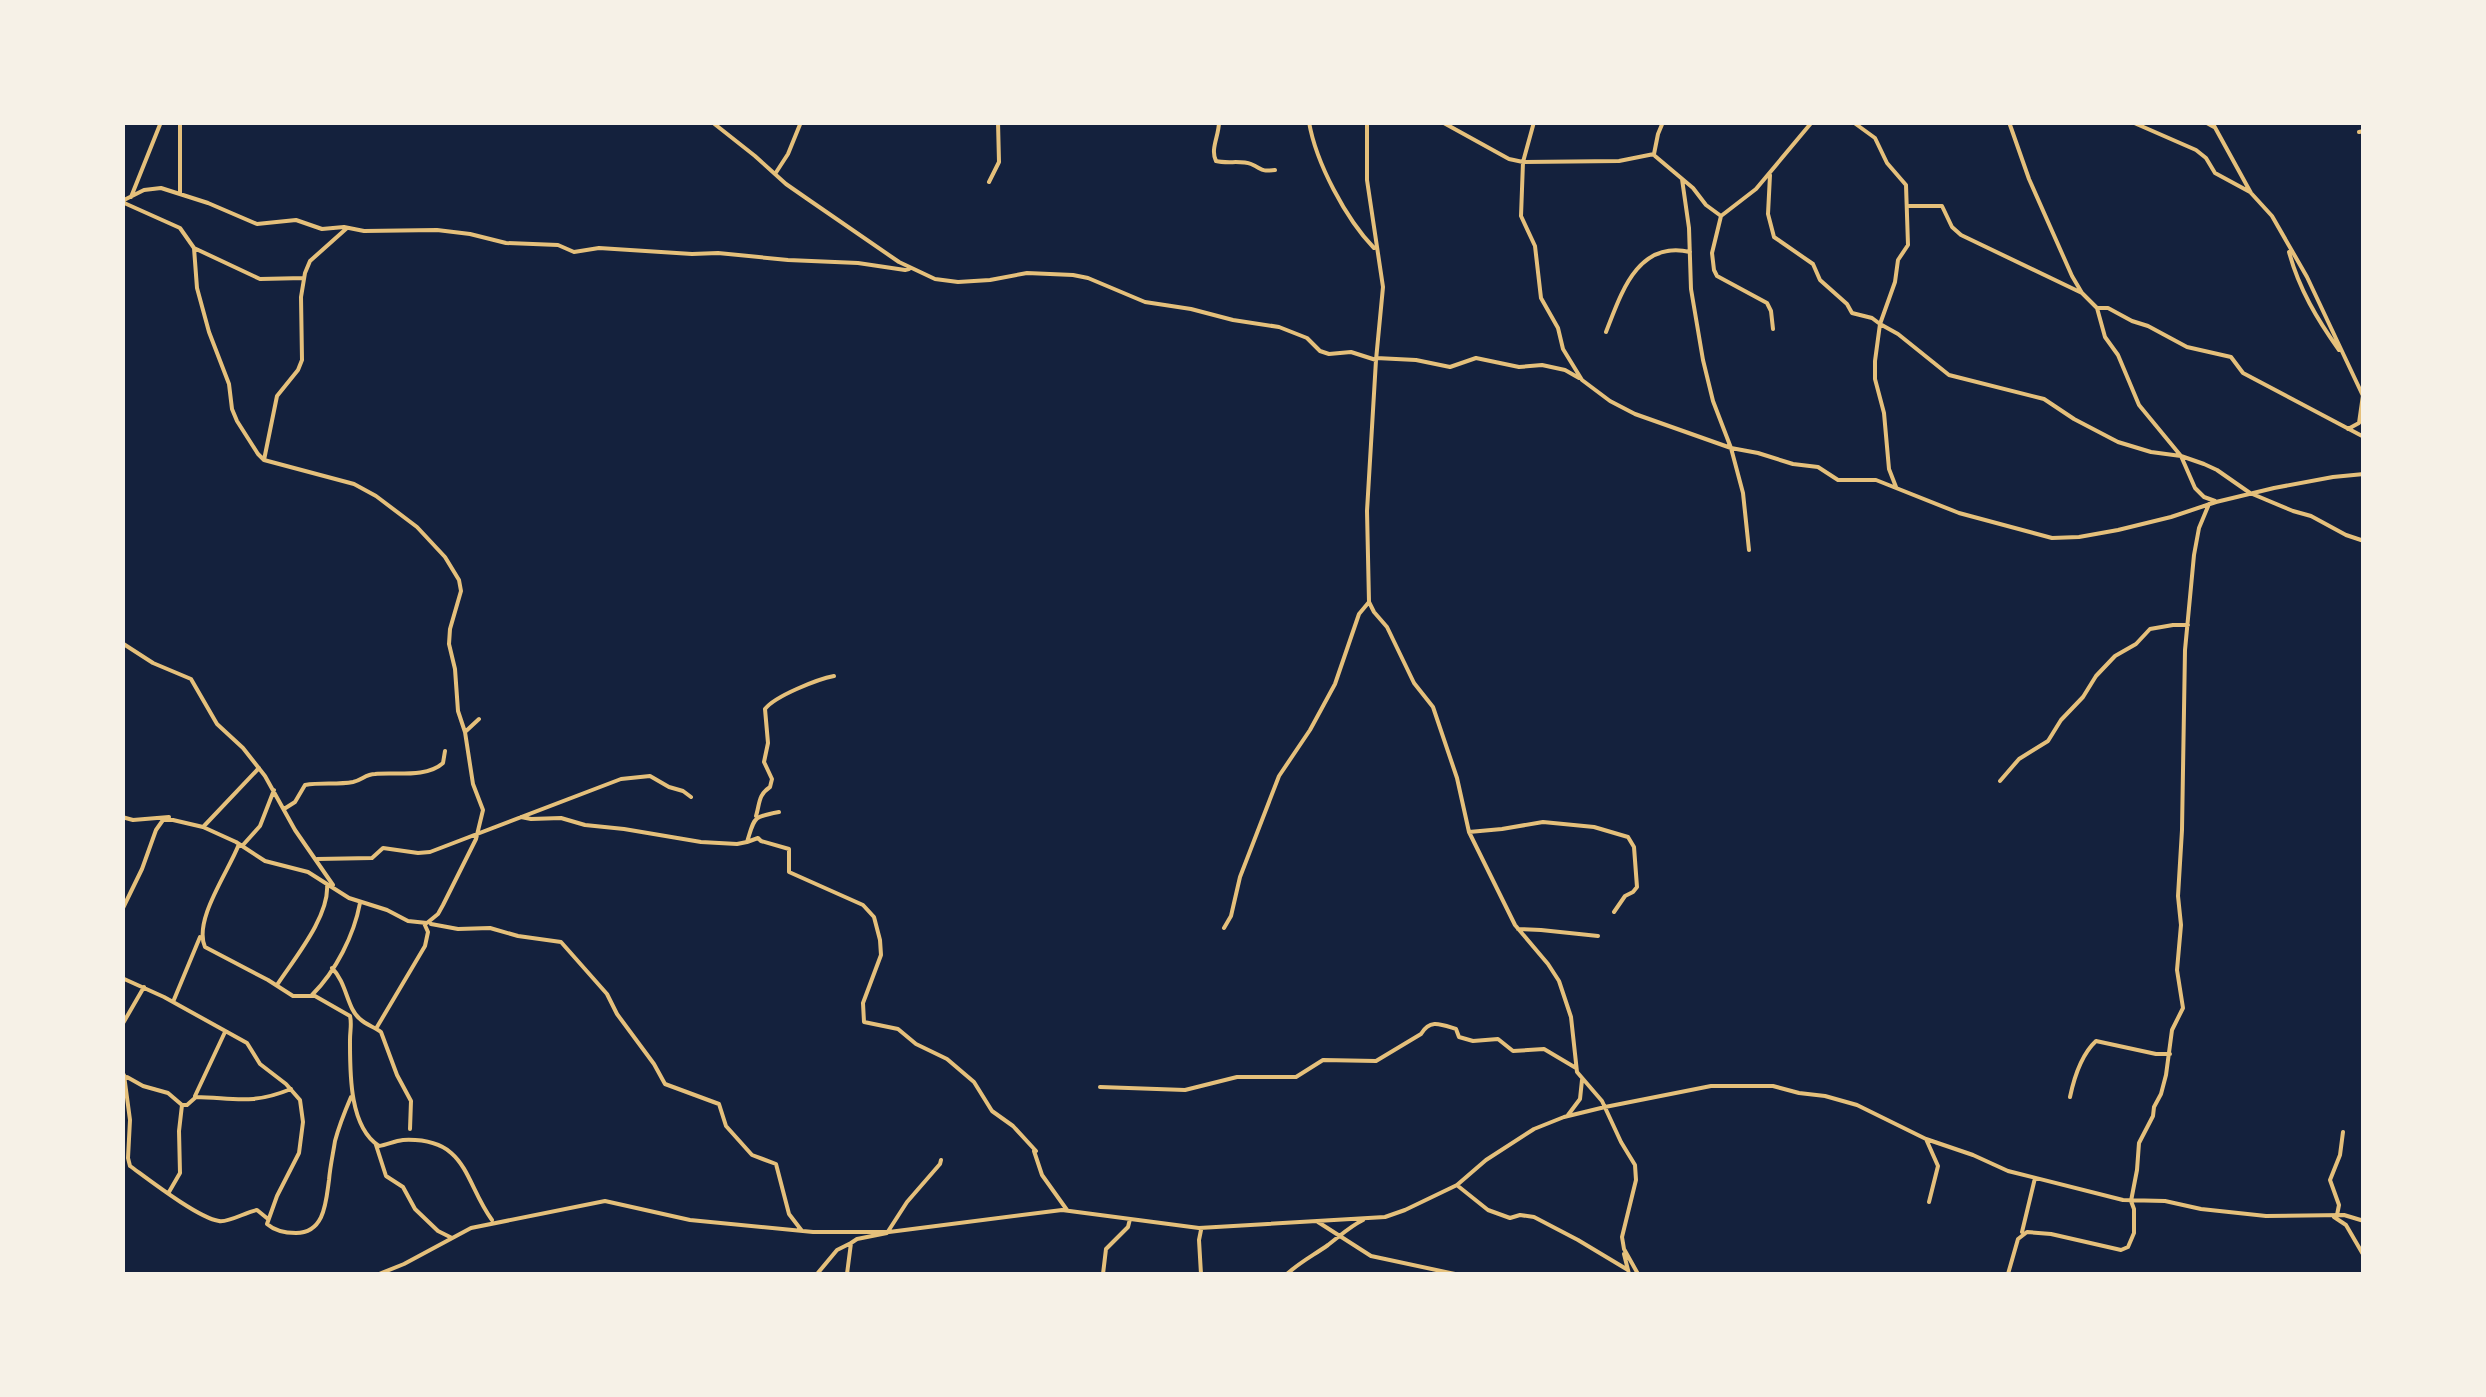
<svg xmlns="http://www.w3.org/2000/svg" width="2486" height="1397" font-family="'Playfair Display',serif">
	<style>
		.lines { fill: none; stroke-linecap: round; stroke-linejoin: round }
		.minor { stroke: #e5c07b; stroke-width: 4 }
	</style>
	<rect width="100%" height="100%" fill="#14213d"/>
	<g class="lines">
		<path class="minor" d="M 712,122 L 755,156 L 786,184 L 809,200 L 899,262 L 935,279 L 958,282 L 990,280 L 1027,273 L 1073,275 L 1088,278 L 1145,302 L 1191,309 L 1233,320 L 1279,327 L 1307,338 L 1320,351 L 1329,354 L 1351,352 L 1376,360
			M 1219,122 C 1219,136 1210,149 1216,161 C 1227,164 1241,160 1251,164 C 1263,169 1260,172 1275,170
			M 1309,122 C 1316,163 1346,219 1374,248
			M 1367,122 L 1367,180 L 1383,287 L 1376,360 L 1367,511 L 1369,602 L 1374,612 L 1387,627 L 1414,683 L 1433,707 L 1457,778 L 1469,832 L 1515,925 L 1548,964 L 1559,981 L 1571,1017 L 1577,1072 L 1602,1101 L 1621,1142 L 1635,1165 L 1636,1180 L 1622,1237 L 1624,1249 L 1638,1274
			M 1442,122 L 1509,159 L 1523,162 L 1619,161 L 1654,154
			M 1534,122 L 1523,162 L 1521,216 L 1535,246 L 1541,298 L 1558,328 L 1563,349 L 1582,380 L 1610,401 L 1635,414 L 1731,448 L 1758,453 L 1793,464 L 1818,467 L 1838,480 L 1876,480 L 1959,513 L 2052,538 L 2079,537 L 2118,530 L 2171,517 L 2216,502 L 2274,488 L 2333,477 L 2364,474
			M 1853,122 L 1875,138 L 1887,163 L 1906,185 L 1908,245 L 1898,260 L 1895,282 L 1880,324 L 1898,334 L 1949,375 L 2044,399 L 2074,419 L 2118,442 L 2151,452 L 2181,456 L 2204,464 L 2217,470 L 2250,493 L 2293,511 L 2311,516 L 2346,535 L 2364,541
			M 2009,122 L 2029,179 L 2072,276 L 2082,293 L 2097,308 L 2105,337 L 2118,355 L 2139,405 L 2181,456 L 2195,488 L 2204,497 L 2215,501
			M 2132,122 L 2196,150 L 2206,158 L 2215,173 L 2250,192
			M 2205,122 L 2214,127
			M 2212,122 L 2251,193 L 2272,216 L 2307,277 L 2364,398
			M 2359,132 L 2364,131
			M 1654,154 L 1658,134 L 1663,122
			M 1655,156 L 1693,188 L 1706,205 L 1721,216
			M 775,174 L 788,154 L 801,122
			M 1770,175 L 1768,214 L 1774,237 L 1813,264 L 1820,280 L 1847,304 L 1852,313 L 1872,318 L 1880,324 L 1875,361 L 1875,379 L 1884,413 L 1889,469 L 1896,487
			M 1682,179 L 1689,228 L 1691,289 L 1703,360 L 1713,401 L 1731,448 L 1743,493 L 1749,550
			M 989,182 L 999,162 L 998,122
			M 180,193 L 180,122
			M 131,197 L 161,122
			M 122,201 L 144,190 L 161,188 L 208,203 L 257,224 L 296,220 L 322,229 L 344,227 L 364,231 L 437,230 L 470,234 L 506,243 L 558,245 L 574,252 L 599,248 L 692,254 L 718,253 L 788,260 L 858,263 L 905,270 L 909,269
			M 122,202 L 180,228 L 194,248 L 260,279 L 304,278
			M 1907,206 L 1942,206 L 1952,227 L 1961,235 L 2082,293
			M 2289,252 C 2299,289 2317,319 2339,350
			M 2097,308 L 2108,308 L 2132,321 L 2148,326 L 2187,347 L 2231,357 L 2243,373 L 2364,437
			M 1773,329 L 1771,311 L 1767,303 L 1717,276 L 1714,270 L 1712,253 L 1721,216 L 1756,189 L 1812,122
			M 1606,332 C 1621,294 1637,240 1690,252
			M 1376,358 L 1416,360 L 1450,367 L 1476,358 L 1519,367 L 1542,365 L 1565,370 L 1579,378
			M 2348,429 L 2359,423 L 2363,395
			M 264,460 L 277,396 L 298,370 L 302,360 L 301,297 L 305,273 L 310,261 L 347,228
			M 122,643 L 153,663 L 191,679 L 217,724 L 243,748 L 265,776 L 295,830 L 333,885
			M 465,732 L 479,719
			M 2000,781 L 2019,759 L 2048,741 L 2061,720 L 2083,697 L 2096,676 L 2115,656 L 2136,644 L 2150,629 L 2173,625 L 2188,625
			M 284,809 L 295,802 L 305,785 C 321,782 337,785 353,782 C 362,780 366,774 375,774 C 394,772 427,778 443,763 L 445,751
			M 756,816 C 760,803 758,795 770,787 L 772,779 L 764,762 L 768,743 L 765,709 C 775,696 818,679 834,676
			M 122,817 L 133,820 L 169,817
			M 521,817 L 531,819 L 561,818 L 585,825 L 624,829 L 701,842 L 737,844 L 747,842 C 755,817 752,817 779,812
			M 204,826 L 259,768
			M 1469,832 L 1502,829 L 1543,822 L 1594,827 L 1628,837 L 1634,847 L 1637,887 L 1633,892 L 1625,896 L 1614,912
			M 747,842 L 758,838 L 761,841 L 789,849 L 789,872 L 863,905 L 874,917 L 880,940 L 881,955 L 863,1003 L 864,1022 L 898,1029 L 916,1044 L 947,1059 L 974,1082 L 992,1111 L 1013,1126 L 1036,1151
			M 239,844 C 229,871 193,920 205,947 L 268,980 L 293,996 L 315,996 L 350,1016 C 352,1024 350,1030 350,1040 C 350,1072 349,1127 379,1146 C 387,1145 394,1141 403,1140 C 468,1137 464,1182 492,1220
			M 243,845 L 260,826 L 274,790
			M 317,859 L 372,858 L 383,848 L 418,853 L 430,852 L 621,779 L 650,776 L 669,787 L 683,791 L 691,797
			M 122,910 L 142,869 L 156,830 L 163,820 L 173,820 L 203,827 L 236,842 L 265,861 L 308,872 L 349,898 L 387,910 L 408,921 L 427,923 L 438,914 L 443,905 L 476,839 L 483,810 L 473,784 L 465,732 L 458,711 L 455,669 L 449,644 L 450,629 L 461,591 L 459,580 L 445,557 L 417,527 L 376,496 L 354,484 L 264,460 L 258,454 L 237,421 L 232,409 L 229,384 L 209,332 L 197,288 L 194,248
			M 431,924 L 458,929 L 490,928 L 518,936 L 561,942 L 607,994 L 617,1014 L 654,1064 L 665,1084 L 719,1104 L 726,1126 L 752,1155 L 776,1164 L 789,1214 L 802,1231
			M 1224,928 L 1231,916 L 1240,877 L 1279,776 L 1310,730 L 1335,684 L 1359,614 L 1369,602
			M 1518,929 L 1541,930 L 1598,936
			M 332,968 C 347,983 347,1009 360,1019 C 366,1025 375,1027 381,1032 L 397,1075 L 411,1101 L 410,1129
			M 122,978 L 164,997 L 247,1043 L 260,1064 L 286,1084 L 300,1100 L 303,1122 L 299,1153 L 277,1196 L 267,1224 C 275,1231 285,1233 296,1233 C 325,1233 326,1201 329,1180 C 330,1167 333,1154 335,1141 C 339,1126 345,1111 351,1097
			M 277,985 C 294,959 330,916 327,884
			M 312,995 C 336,971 354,935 360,903
			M 173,1002 L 200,937
			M 122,1025 L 144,987
			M 377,1027 L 425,946 L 428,932 L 424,923
			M 124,1075 L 130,1120 L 128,1158 L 130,1166 C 148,1179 198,1218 219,1221 C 228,1223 246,1212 257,1210 L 268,1219
			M 127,1077 L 143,1086 L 168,1093 L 182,1105 L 187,1105 L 196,1097 C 235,1098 252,1105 291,1089
			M 1100,1087 L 1185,1090 L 1237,1077 L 1296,1077 L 1323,1060 L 1376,1061 L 1421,1034 C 1430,1019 1440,1024 1456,1029 L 1459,1037 L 1473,1041 L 1498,1039 L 1513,1051 L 1544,1049 L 1576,1068
			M 195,1096 L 225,1032
			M 2070,1097 C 2074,1078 2082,1054 2096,1041 L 2156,1054 L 2170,1054
			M 1568,1115 L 1580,1099 L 1582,1080
			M 1926,1139 L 1938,1166 L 1929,1202
			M 376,1145 L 386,1176 L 403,1187 L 415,1209 L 438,1231 L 452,1238
			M 1034,1151 L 1042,1175 L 1067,1210
			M 1458,1186 L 1488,1210 L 1510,1218 L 1520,1215 L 1534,1217 L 1578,1240 L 1628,1270
			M 169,1192 L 180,1173 L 179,1131 L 182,1105
			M 2337,1215 L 2339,1205 L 2330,1180 L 2340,1155 L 2343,1132
			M 2334,1217 L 2346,1225 L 2364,1256
			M 1318,1222 L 1371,1256 L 1455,1274
			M 1201,1230 L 1199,1240 L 1201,1274
			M 2022,1232 L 2035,1178
			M 1624,1254 L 1629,1274
			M 379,1274 L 404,1264 L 471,1228 L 605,1201 L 690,1220 L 813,1232 L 889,1232 L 1062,1210 L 1199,1228 L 1385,1217 L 1405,1210 L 1457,1185 L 1486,1160 L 1534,1129 L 1564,1117 L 1605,1107 L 1711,1086 L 1773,1086 L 1799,1093 L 1825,1096 L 1857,1105 L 1926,1139 L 1973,1155 L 2008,1171 L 2123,1200 L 2165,1201 L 2201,1209 L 2266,1216 L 2344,1215 L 2364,1221
			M 817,1274 L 837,1250 L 851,1243
			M 847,1274 L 851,1243 L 857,1239 L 887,1233 L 907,1202 L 940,1164 L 941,1160
			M 1103,1274 L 1106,1249 L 1128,1227 L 1130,1219
			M 1287,1274 C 1300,1262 1314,1255 1328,1245 C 1340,1236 1349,1227 1363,1220
			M 2008,1274 L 2018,1239 L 2027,1232 L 2051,1234 L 2121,1250 L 2128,1247 L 2134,1233 L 2134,1209 L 2131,1201 L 2137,1170 L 2139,1143 L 2153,1116 L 2154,1107 L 2161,1094 L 2166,1075 L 2172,1030 L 2183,1008 L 2177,970 L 2181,925 L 2178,896 L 2182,830 L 2185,650 L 2194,555 L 2199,528 L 2209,504"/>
	</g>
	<rect width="2486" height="1397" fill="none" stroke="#f6f1e7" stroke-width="250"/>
</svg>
